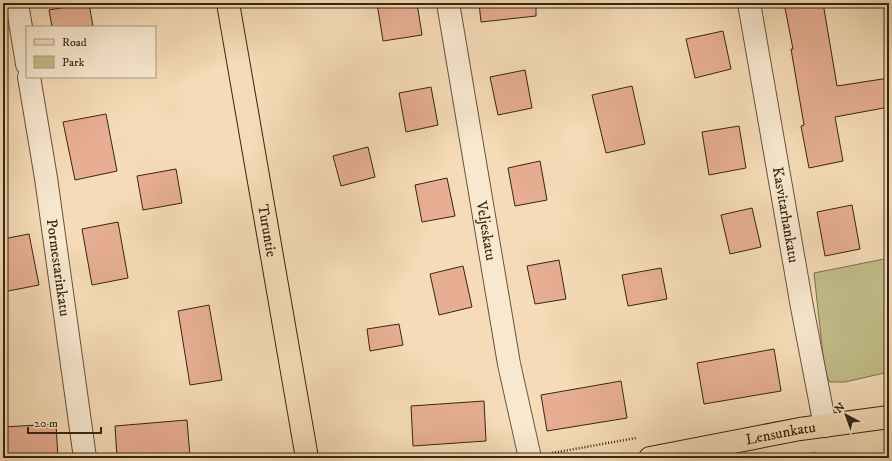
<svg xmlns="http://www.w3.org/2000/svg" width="892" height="461" font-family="'IM FELL DW Pica',serif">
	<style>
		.green { fill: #c2be8a; stroke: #7c724e }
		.building { fill: #e7ae93; stroke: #362612 }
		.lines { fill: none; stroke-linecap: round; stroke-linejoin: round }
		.minor-casing { stroke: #66533b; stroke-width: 24 }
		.major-casing { stroke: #362612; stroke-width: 24 }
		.highway-casing { stroke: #362612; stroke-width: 24 }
		.path { stroke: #362612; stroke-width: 2.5; stroke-dasharray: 1 2; stroke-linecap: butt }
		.minor { stroke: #f8e8d0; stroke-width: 22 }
		.major { stroke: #f5dbb7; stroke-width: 22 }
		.highway { stroke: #f5dbb7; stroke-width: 22 }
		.labels { text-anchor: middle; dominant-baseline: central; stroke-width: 3.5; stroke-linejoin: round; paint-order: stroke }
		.street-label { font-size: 15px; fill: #362612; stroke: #f8e8d0 }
	</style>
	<rect width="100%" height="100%" fill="#f5dbb7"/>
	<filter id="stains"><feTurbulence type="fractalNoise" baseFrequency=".005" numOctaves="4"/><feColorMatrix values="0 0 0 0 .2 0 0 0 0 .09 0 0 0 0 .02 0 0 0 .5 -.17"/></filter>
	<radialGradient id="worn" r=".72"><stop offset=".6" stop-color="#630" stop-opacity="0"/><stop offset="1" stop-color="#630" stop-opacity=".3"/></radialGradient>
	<path class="green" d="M 889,258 L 889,372 L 845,382 L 830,382 L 825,374 L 814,273 Z"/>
	<path class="building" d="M 89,3 L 93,27 L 52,27 L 49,10 Z
		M 377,3 L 417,3 L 422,35 L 383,41 Z
		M 479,3 L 536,3 L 536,16 L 481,22 Z
		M 784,3 L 823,3 L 837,86 L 889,78 L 889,107 L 835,117 L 843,161 L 809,168 L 801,126 L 804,125 L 791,49 L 793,49 Z
		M 723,31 L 731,69 L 695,78 L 686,39 Z
		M 525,70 L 532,108 L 498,115 L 490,77 Z
		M 632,86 L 645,144 L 606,153 L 592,95 Z
		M 431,87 L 438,125 L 406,132 L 399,93 Z
		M 106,114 L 117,171 L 75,180 L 63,122 Z
		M 739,126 L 746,168 L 709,175 L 702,132 Z
		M 368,147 L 375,177 L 341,186 L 333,156 Z
		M 540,161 L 547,200 L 515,206 L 508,168 Z
		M 176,169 L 182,203 L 143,210 L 137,176 Z
		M 447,178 L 455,216 L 422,222 L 415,185 Z
		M 852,205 L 860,249 L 825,256 L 817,212 Z
		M 752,208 L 761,247 L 730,254 L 721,215 Z
		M 118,222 L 128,278 L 92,285 L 82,229 Z
		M 29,234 L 39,285 L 3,292 L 3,239 Z
		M 559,260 L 566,299 L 535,304 L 527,266 Z
		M 463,266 L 472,307 L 439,315 L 430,274 Z
		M 661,268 L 667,299 L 628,306 L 622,275 Z
		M 209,305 L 222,380 L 190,385 L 178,311 Z
		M 399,324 L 403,345 L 370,351 L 367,329 Z
		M 774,349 L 781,391 L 704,404 L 697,363 Z
		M 621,381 L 627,418 L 547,431 L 541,395 Z
		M 484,401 L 486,441 L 413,446 L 411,406 Z
		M 187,420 L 190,456 L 117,458 L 115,426 Z
		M 56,424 L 58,458 L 3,458 L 3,427 Z"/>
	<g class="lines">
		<g class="minor-casing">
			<g id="minor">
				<path d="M 17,3 L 27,64"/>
				<path id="s1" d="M 448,3 L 509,364 L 530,458"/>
				<path id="s2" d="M 749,3 L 802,307 L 825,426"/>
				<path id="s3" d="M 29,77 L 46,178 L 85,458"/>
			</g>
		</g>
		<g class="major-casing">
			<g id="major">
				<path id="s4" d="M 650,458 L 800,429 L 889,417"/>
			</g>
		</g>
		<g class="highway-casing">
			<g id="highway">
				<path id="s5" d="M 228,3 L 307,458"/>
			</g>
		</g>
		<path class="path" d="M 552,453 L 636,438
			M 790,457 L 815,453"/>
		<use href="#minor" class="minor"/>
		<use href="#major" class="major"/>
		<use href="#highway" class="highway"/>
	</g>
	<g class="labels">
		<g class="street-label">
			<text stroke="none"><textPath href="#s2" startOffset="215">Kasvitarhankatu</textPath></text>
			<text stroke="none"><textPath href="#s5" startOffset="231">Turuntie</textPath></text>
			<text stroke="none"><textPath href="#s1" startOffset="231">Veljeskatu</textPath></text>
			<text stroke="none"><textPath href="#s3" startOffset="193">Pormestarinkatu</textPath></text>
			<text stroke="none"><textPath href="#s4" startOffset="133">Lensunkatu</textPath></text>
		</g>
	</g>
	<rect width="892" height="461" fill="none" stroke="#f5dbb7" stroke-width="16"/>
	<rect x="4" y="4" width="884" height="453" fill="none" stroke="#362612" stroke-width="2"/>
	<rect x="8" y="8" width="876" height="445" fill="none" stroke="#362612"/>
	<rect x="26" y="26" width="130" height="52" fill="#f8e8d0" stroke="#aa9a84"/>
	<rect x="34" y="39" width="20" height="6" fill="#f5dbb7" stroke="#aa9a84"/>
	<text x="62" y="46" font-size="12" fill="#362612">Road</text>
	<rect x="34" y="56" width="20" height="12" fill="#c2be8a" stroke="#aa9a84"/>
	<text x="62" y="66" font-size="12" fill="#362612">Park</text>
	<g transform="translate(846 415) rotate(319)" stroke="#f8e8d0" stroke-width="3" paint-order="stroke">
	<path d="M0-3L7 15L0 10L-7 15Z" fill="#362612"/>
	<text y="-6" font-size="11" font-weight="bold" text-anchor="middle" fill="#362612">N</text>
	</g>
	<path d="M28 427v6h73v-6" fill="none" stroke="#362612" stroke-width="2"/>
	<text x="34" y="427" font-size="12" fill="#362612" stroke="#f8e8d0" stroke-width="3" paint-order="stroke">20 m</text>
	<rect width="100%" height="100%" filter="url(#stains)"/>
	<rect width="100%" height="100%" fill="url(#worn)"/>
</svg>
